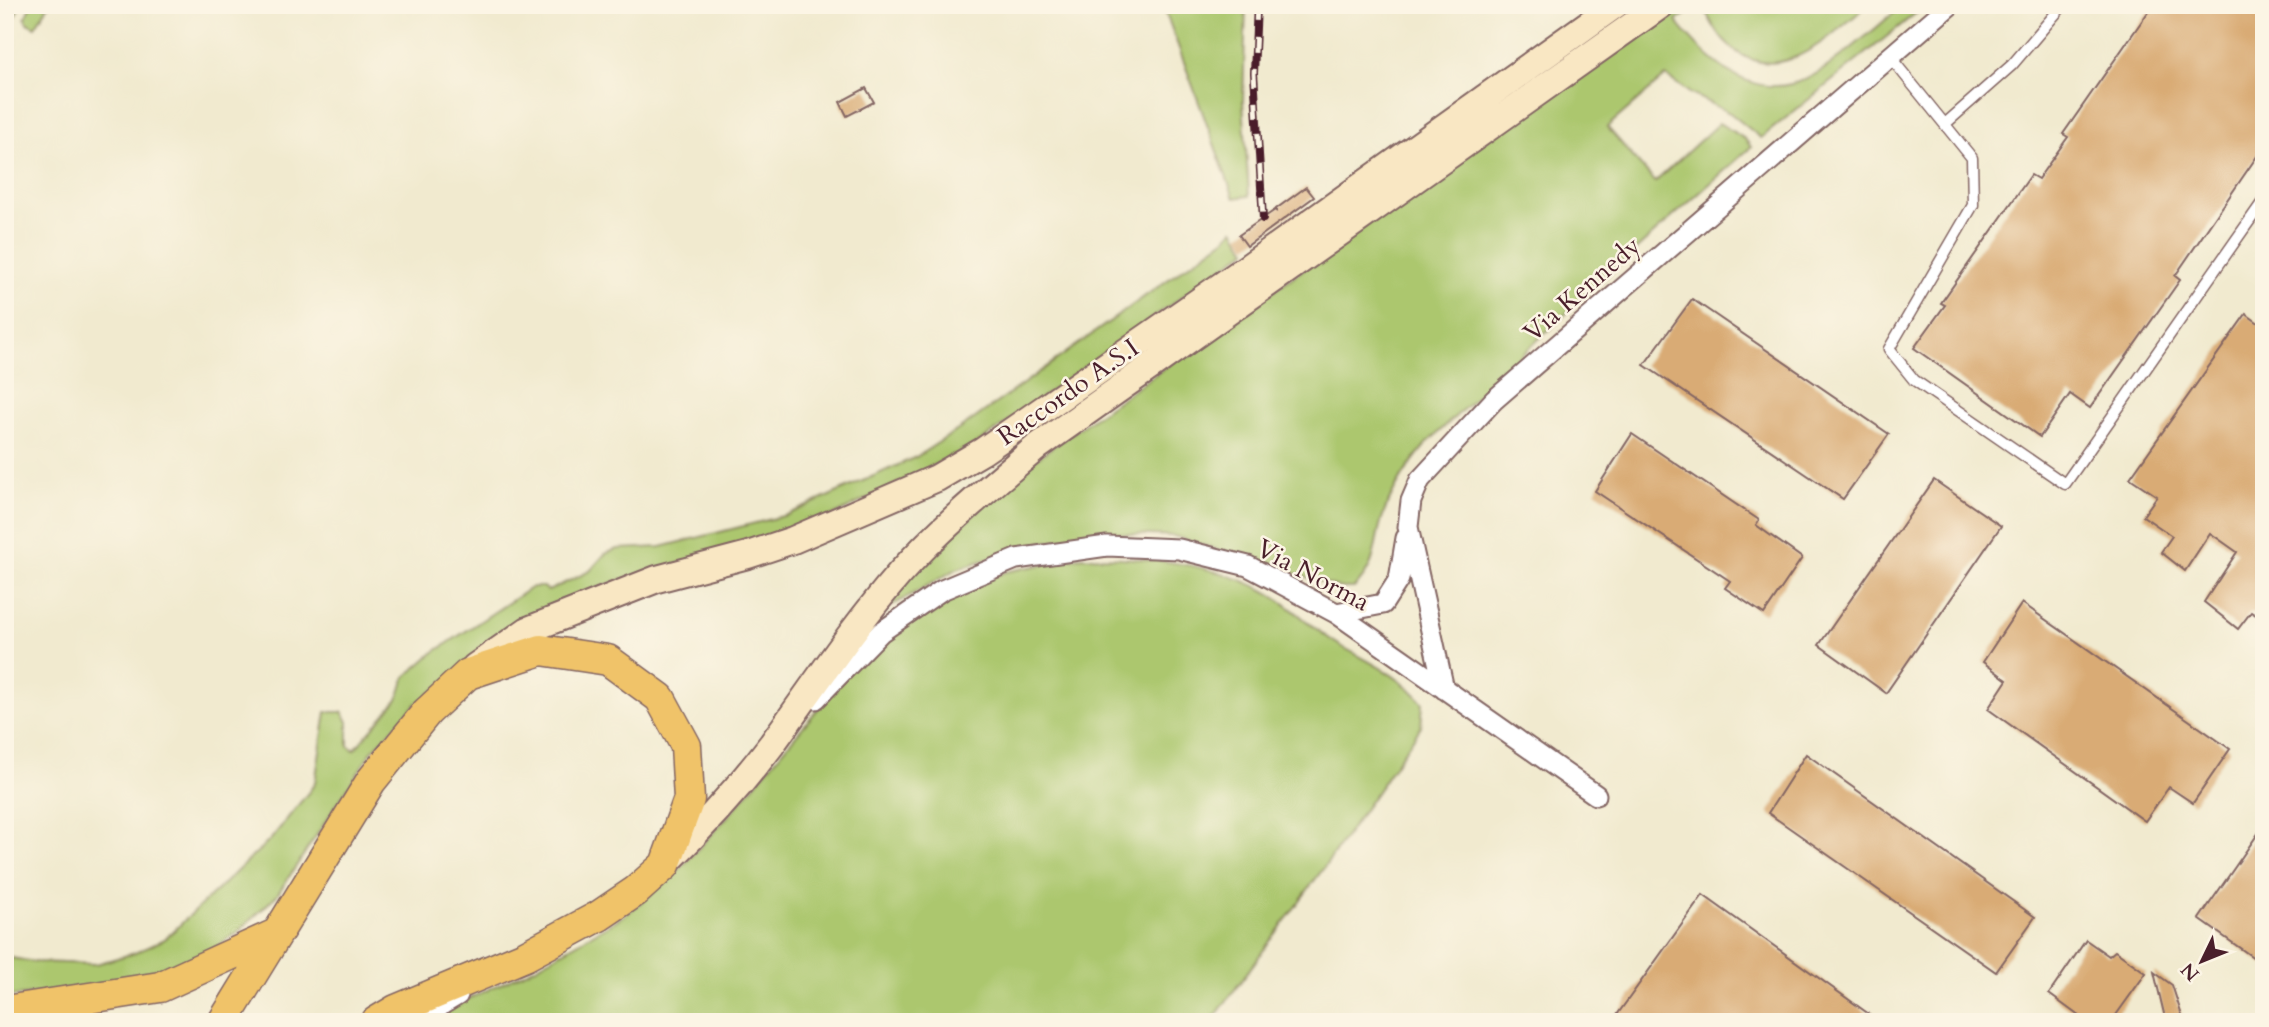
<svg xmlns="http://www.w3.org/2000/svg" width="2269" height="1027" font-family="Cardo,serif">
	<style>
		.green { fill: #acc76e; stroke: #7b734c; stroke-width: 2 }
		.building { fill: #d9ab75 }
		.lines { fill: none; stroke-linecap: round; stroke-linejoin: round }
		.lane-casing { stroke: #846664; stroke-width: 13 }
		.street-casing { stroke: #846664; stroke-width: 23 }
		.secondary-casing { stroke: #846664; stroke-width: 30 }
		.primary-casing { stroke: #846664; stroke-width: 33 }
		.lane { stroke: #fff; stroke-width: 10 }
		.street { stroke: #fff; stroke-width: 19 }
		.secondary { stroke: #f9e7c3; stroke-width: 26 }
		.primary { stroke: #f0c369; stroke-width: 30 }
		.rail-casing { stroke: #4a1f2b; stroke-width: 8 }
		.rail { stroke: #fcf5e5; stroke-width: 5; stroke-dasharray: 16; stroke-linecap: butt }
		.labels { text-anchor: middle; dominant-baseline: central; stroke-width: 5; stroke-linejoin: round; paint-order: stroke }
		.street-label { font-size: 26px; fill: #4a1f2b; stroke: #fcf5e5 }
	</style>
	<rect width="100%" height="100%" fill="#fcf5e5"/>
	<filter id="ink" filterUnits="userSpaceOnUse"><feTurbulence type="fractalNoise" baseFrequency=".0143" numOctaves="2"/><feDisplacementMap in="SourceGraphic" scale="14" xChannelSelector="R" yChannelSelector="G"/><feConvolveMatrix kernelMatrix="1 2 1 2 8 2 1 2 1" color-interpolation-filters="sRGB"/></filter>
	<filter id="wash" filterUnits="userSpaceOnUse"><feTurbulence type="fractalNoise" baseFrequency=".00686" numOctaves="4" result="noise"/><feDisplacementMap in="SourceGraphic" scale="28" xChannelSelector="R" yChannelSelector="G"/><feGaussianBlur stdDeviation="1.57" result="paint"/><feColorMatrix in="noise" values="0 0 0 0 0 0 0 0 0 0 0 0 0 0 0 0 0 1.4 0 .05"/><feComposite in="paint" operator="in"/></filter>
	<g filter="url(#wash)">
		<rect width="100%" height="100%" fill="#f1eacf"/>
		<path class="green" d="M 5,5 L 20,5 L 14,19 L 5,28 Z
			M 31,5 L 49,5 L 35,27 L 27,23 L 25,18 Z
			M 1163,5 L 1246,5 L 1243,101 L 1249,196 L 1234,198 Z
			M 1677,5 L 1699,5 L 1676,21 C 1707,61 1753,103 1806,79 C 1830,68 1851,48 1871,32 C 1882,24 1893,11 1905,6 C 1911,4 1920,5 1926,5 L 1761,138 L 1730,113 L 1691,94 L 1666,76 L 1607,127 L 1655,182 L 1719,123 L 1745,139 L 1751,147 L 1613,270 L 1427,443 C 1408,466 1395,485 1384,513 C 1372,544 1380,562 1354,588 L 1341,588 L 1174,536 L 1103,533 L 1032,544 L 957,569 L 877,614 L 915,568 L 1030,463 Z
			M 1702,5 L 1868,5 C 1827,38 1776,93 1725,42 C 1715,32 1709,17 1702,5 Z
			M 1234,229 L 1247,250 L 980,442 L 813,526 L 620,580 L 567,599 L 526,620 L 416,704 L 372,751 L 277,895 L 238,932 L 195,961 L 140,983 L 5,997 L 5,957 L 35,962 L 96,964 L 135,953 L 165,939 L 271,839 L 308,793 L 315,783 L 326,712 L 343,712 L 348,722 L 348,745 L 354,750 L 398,699 L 405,677 L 433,653 L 532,587 L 544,587 L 548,591 L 590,571 L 605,554 L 617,549 L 661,547 L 787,515 L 916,457 L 967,424 L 1226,238 Z
			M 1080,557 C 1141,557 1207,561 1263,590 C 1291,604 1313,630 1341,646 C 1369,662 1403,677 1423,703 L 1421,727 L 1331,858 L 1211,1022 L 432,1022 L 466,1000 L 534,968 L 627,914 L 678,871 L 731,813 L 862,656 L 944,596 L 1005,572 Z"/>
		<g id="blocks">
			<path class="building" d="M 2153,5 L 2264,5 L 2264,146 L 2175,276 L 2180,280 L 2090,408 L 2070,394 L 2040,437 L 1914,348 L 1945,305 L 1941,303 L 2031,175 L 2038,179 L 2068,137 L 2063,134 Z
				M 866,88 L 874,102 L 847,116 L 840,102 Z
				M 1306,187 L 1314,197 L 1247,246 L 1239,235 L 1275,210 L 1277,212 L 1276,209 Z
				M 1692,299 L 1889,434 L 1843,499 L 1644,365 Z
				M 2246,314 L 2264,327 L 2264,620 L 2251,612 L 2238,629 L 2204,602 L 2237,552 L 2210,533 L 2185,571 L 2161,552 L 2172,536 L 2143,516 L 2157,496 L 2130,478 Z
				M 1632,434 L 1759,520 L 1756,525 L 1802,558 L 1764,614 L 1725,588 L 1730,581 L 1595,491 Z
				M 1934,480 L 2001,526 L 1886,693 L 1819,645 Z
				M 2022,603 L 2230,749 L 2193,803 L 2169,787 L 2145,821 L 1988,709 L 2007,680 L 1983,662 Z
				M 1806,754 L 2035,917 L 1996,972 L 1768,813 Z
				M 2264,825 L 2264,965 L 2199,919 Z
				M 1703,895 L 1880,1022 L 1612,1022 Z
				M 2086,940 L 2109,956 L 2115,951 L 2146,973 L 2111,1022 L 2087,1022 L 2049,994 Z
				M 2154,972 L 2172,985 L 2184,1022 L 2166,1022 Z"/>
		</g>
	</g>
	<g filter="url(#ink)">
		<use href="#blocks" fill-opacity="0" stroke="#846664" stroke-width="2"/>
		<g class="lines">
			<g class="lane-casing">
				<path id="lane" d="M 1891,58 L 1972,158 L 1973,205 L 1889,349 L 1914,380 L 2065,484 L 2264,200
					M 1945,124 L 2012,65 L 2063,5"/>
			</g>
			<g class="street-casing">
				<path id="street" d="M 1336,613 L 1383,604 L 1399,579 L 1406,538
					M 1444,689 L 1408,527 L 1411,501 L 1420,480 L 1494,400 L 1950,5
					M 816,699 L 881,632 L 942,590 L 1016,559 L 1107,546 L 1179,549 L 1248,566 L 1336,613 L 1596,795
					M 422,1022 L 443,1004 L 458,995"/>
			</g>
			<g class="secondary-casing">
				<path id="secondary" d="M 475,667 L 528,630 L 657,579 L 748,555 L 793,540 L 937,478 L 983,451 L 1244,270 L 1615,5
					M 666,863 C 704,826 740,786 772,744 C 814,686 853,627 900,573 C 941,527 990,487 1037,447 L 1661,5"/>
			</g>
			<g class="primary-casing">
				<path id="primary" d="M 5,1011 L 160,987 L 276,934
					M 223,1022 L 371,781 L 427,712 L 468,674 L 541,650 L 608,660 L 660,698 L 686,746 L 689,799 L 665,865 L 636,891 L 599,916 L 525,956 L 396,1010 L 376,1022"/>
			</g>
			<use href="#lane" class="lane"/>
			<use href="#street" class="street"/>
			<use href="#secondary" class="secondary"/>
			<use href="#primary" class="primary"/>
			<g class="rail-casing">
				<path id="rail" d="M 1257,5 L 1254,73 L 1263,219"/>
			</g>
			<use href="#rail" class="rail"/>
		</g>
	</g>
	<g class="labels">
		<g class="street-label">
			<text transform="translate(1582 289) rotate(-41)">Via Kennedy</text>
			<text transform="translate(1068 392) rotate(-35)">Raccordo A.S.I</text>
			<text transform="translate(1313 575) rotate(28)">Via Norma</text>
		</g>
	</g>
	<rect width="2269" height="1027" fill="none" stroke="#fcf5e5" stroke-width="28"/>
	<g transform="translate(2202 961) rotate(227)" stroke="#fcf5e5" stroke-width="5" paint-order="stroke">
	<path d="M0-5L12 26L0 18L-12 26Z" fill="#4a1f2b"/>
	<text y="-10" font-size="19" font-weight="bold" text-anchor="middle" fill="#4a1f2b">N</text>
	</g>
</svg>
